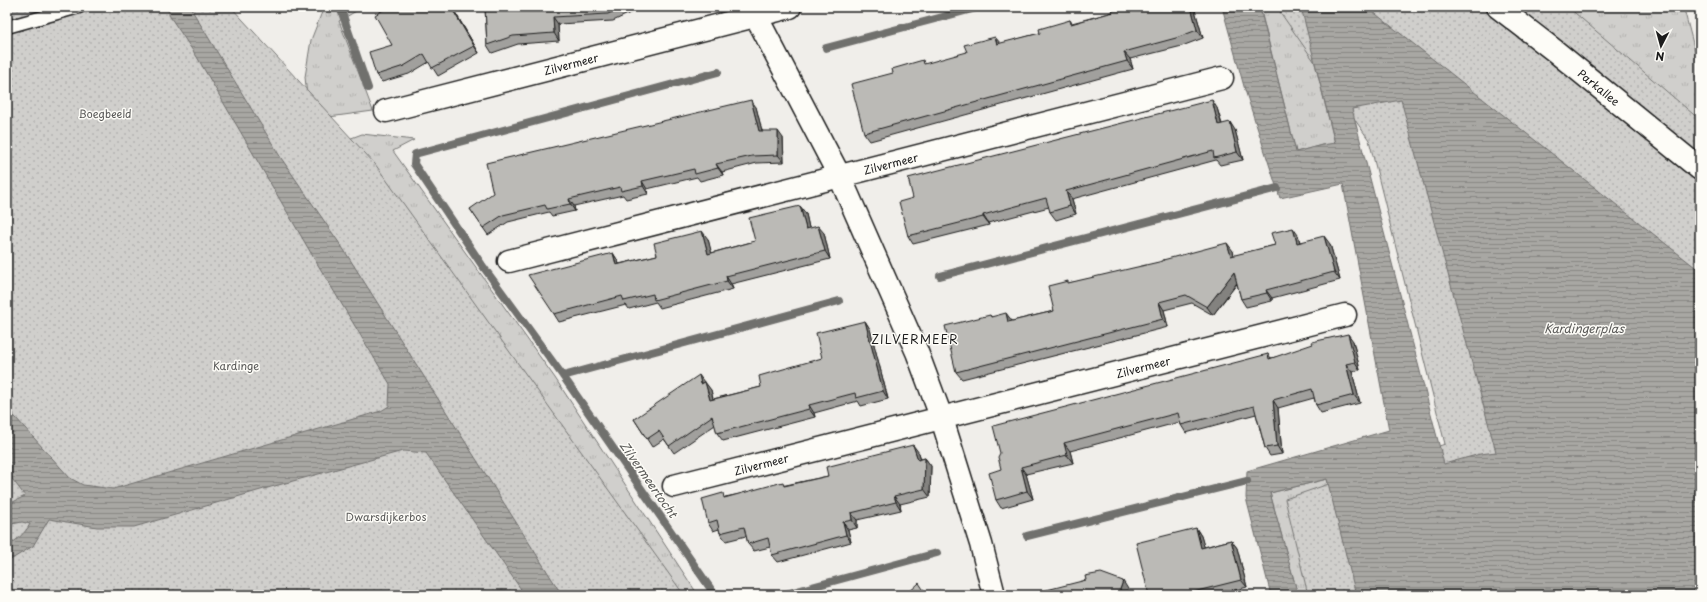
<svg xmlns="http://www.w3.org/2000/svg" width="1707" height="602" font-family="'Playpen Sans',sans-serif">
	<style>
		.grass { fill: url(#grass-tufts); stroke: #767674 }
		.park { fill: url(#park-dots); stroke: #767674 }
		.water { fill: url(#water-rules); stroke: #706f6d; fill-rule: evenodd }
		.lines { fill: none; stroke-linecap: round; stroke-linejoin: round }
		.stream { stroke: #706f6d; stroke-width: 8 }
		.lane-casing { stroke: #1c1c1c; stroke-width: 15 }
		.street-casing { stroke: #1c1c1c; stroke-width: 25 }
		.lane { stroke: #fdfcf7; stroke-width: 12 }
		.street { stroke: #fdfcf7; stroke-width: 22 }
		.wall { fill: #a1a09d; stroke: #1c1c1c }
		.shaded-wall { fill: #83827f; stroke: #1c1c1c }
		.building { fill: #bbbab6; stroke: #1c1c1c }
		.labels { text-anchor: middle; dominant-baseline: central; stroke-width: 3; stroke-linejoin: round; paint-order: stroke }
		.street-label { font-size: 11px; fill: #1c1c1c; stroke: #fdfcf7 }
		.park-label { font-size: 11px; fill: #5b5b5a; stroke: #fdfcf7 }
		.water-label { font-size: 12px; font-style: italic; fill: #5b5b59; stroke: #fdfcf7 }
		.neighbourhood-label { font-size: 12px; letter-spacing: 1px; fill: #1c1c1c; stroke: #fdfcf7 }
	</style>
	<defs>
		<pattern id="grass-tufts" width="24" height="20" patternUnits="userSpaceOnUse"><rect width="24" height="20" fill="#d0cfcc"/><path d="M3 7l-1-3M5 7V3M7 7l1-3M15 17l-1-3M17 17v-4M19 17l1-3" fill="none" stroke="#b2b1af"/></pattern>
		<pattern id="park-dots" width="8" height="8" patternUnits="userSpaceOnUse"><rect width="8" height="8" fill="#d0cfcc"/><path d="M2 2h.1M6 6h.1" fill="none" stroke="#b2b1af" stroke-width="1.8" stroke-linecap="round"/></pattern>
		<pattern id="water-rules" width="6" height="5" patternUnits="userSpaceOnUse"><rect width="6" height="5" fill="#a8a7a3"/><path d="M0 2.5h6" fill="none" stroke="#888784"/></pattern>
	</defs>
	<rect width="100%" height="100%" fill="#f0eeea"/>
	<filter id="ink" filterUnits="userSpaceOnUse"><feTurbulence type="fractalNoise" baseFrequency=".025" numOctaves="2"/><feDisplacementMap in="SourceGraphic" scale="8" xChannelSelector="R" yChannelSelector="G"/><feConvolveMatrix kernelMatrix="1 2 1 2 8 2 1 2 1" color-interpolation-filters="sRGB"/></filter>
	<g filter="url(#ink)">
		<path class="grass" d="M 324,7 L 363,7 L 339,21 L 373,111 L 329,117 L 308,105 L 305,77 L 311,40 Z
			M 1260,7 L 1301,7 L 1335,144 L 1322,145 L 1296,152 Z
			M 1522,7 L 1681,7 L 1684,9 L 1697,59 L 1700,58 L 1700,148 Z
			M 362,134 L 414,140 L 393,151 L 555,378 L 698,595 L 668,595 L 346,140 Z
			M 1327,479 L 1356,595 L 1298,595 L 1270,493 Z"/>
		<path class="park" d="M 7,7 L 231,7 L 375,164 L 684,595 L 7,595 Z
			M 1294,7 L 1568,7 L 1700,120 L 1700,595 L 1308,595 L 1285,499 L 1445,444 L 1369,140 L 1280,12 Z"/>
		<path class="water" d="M 169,7 L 190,7 L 281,158 L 344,250 L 562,595 L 525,595 L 426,453 L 403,451 L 271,487 L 134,527 L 97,527 L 49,519 L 33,546 L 7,562 L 7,547 C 16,540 25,534 30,524 L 22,522 L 7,525 L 7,505 L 25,496 L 7,472 L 7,408 L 70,478 L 83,485 L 113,489 L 381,411 L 389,406 L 390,384 L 315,260 L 197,57 L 169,15 Z
			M 1222,7 L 1261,7 L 1260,8 L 1296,152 L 1322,145 L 1335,143 L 1301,7 L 1367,7 L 1700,271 L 1700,595 L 1356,595 L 1327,479 L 1270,493 L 1298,595 L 1271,595 L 1246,498 L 1247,471 L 1389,430 L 1343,184 L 1280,198 L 1245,90 ZM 1401,100 L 1496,452 L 1480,454 L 1444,464 L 1352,109 Z"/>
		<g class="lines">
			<path class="stream" d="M 340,7 L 368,88
				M 826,48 L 980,7
				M 940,276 L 1277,188
				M 563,376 L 839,301
				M 1027,536 L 1247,481
				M 715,595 L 563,376 L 482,265 L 414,164 L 415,154 L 718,72
				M 782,595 L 937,553"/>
			<g class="lane-casing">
				<path id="lane" d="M 7,27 L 79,7"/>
			</g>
			<g class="street-casing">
				<g id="street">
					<path id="s1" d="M 1498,7 L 1555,51 L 1700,169"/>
					<path d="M 756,16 L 840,177 L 917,352 L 942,419 L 981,544 L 994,595"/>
					<path id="s2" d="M 386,111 L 790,7"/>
					<path id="s3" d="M 509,261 L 1222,78"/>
					<path id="s4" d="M 674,486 L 1345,315"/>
				</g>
			</g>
			<use href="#lane" class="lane"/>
			<use href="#street" class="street"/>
		</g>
		<path class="wall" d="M 388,7 L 399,7 L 400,8 L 452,7 L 479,53 L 438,76 L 429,62 L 409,74 L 382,82 L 376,75 L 392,45 Z
			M 485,7 L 643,7 L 613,21 L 558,24 L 559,41 L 518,44 L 492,53 L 487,45 Z
			M 666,7 L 679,7 L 670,11 Z
			M 1118,7 L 1194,7 L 1203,38 L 1182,46 L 1130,59 L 1133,69 L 870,141 L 864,133 L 1000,44 L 1040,33 L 1070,20 L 1072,23 L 1113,12 Z
			M 756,107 L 762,131 L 783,138 L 784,162 L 757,163 L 722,172 L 723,175 L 700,181 L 697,177 L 647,189 L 648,194 L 626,199 L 623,195 L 574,206 L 575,211 L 552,216 L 549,212 L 508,222 L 488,235 L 470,209 Z
			M 1217,108 L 1222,124 L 1235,130 L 1243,160 L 1220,165 L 1216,160 L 1072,199 L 1076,214 L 1056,220 L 1050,212 L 1049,207 L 988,223 L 989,225 L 913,244 L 908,236 L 913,198 Z
			M 800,206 L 806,214 L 809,228 L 824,233 L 830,259 L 731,284 L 733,289 L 660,308 L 656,302 L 629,309 L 626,305 L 559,322 L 554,314 L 613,253 L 618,261 L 619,264 L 657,255 L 708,239 L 711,253 L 755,241 Z
			M 1298,235 L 1300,242 L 1330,244 L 1340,280 L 1272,298 L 1272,301 L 1246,307 L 1241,299 L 1237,284 L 1213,315 L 1192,303 L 1164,310 L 1168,327 L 962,379 L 956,372 L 990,315 L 992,317 L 1012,321 L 1054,311 L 1069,283 L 1233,251 L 1234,256 L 1275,245 Z
			M 865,321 L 870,329 L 888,399 L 861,406 L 858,401 L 814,413 L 815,417 L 723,441 L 717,433 L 715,425 L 674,453 L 664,439 L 652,447 L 634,419 L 704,383 L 711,390 L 713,399 L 761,387 L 822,358 Z
			M 1353,341 L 1360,370 L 1352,372 L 1360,403 L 1321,413 L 1316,405 L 1314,398 L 1278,408 L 1282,454 L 1270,456 L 1265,448 L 1256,414 L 1186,433 L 1181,425 L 1180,422 L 1070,451 L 1073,463 L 1026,474 L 1033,499 L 1001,508 L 996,500 L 1001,469 L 1268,354 L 1271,358 Z
			M 919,453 L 921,459 L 925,458 L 931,466 L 930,497 L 900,504 L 901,510 L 857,520 L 857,528 L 848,530 L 851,542 L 778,562 L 772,555 L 770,547 L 754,551 L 748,544 L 746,536 L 726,541 L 720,533 L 719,529 L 713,531 L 708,523 L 725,497 L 786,485 L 828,476 Z
			M 1196,528 L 1201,536 L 1204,547 L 1231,540 L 1237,548 L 1247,587 L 1218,595 L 1149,595 Z"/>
		<path class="shaded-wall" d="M 451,7 L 452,7 L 479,53 L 474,46 Z
			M 1191,7 L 1194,7 L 1203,38 L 1197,30 Z
			M 553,17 L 558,24 L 559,41 L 554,33 Z
			M 995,37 L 1001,44 L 997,44 Z
			M 1124,52 L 1130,59 L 1133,69 L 1127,61 Z
			M 751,100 L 756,107 L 764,139 L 759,131 Z
			M 1212,100 L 1217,108 L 1224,133 L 1218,125 Z
			M 1230,122 L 1235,130 L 1243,160 L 1237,152 Z
			M 778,131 L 783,138 L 784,162 L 778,155 Z
			M 716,164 L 722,172 L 723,175 L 718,168 Z
			M 642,181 L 647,189 L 648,194 L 643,186 Z
			M 1066,191 L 1072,199 L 1076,214 L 1070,206 Z
			M 569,199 L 574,206 L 575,211 L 570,204 Z
			M 800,206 L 806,214 L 811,237 L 806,229 Z
			M 983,215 L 988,223 L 989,225 L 983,217 Z
			M 818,226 L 824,233 L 830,259 L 825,251 Z
			M 1293,228 L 1298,235 L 1302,251 L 1297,243 Z
			M 702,231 L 708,239 L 714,262 L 708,254 Z
			M 1324,236 L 1330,244 L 1340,280 L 1334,272 Z
			M 1227,243 L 1233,251 L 1236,264 L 1231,256 Z
			M 613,253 L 618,261 L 622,273 L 616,265 Z
			M 1234,272 L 1239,280 L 1213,315 L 1207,307 Z
			M 726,276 L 731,284 L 733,289 L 727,281 Z
			M 1266,290 L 1272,298 L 1272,301 L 1267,293 Z
			M 1159,302 L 1164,310 L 1168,327 L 1163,319 Z
			M 1006,313 L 1012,321 L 1014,330 L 1008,322 Z
			M 865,321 L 870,329 L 888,399 L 883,391 Z
			M 1348,334 L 1353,341 L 1360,370 L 1355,362 Z
			M 1346,364 L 1352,372 L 1360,403 L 1354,395 Z
			M 699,375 L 704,382 L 701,384 Z
			M 705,382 L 711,390 L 715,408 L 710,400 Z
			M 1273,400 L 1278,408 L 1282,454 L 1277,446 Z
			M 809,405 L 814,413 L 815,417 L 809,409 Z
			M 1064,443 L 1070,451 L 1073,463 L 1067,455 Z
			M 913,445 L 919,453 L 923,468 L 918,460 Z
			M 925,458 L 931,466 L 930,497 L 924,489 Z
			M 1021,467 L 1026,474 L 1033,499 L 1027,491 Z
			M 894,496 L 900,504 L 901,510 L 896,502 Z
			M 851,513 L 857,520 L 857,528 L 852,520 Z
			M 843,522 L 848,530 L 851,542 L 846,535 Z
			M 1196,528 L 1201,536 L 1207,556 L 1201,548 Z
			M 1231,540 L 1237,548 L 1247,587 L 1241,580 Z
			M 1123,581 L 1128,589 L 1126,595 L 1118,595 Z"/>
		<path class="building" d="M 388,7 L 399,7 L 399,8 L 402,7 L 451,7 L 474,46 L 432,68 L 424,54 L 404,66 L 376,75 L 369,52 L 392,45 L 375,15 Z
			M 485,7 L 622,7 L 608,14 L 553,17 L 554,33 L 513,36 L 487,45 Z
			M 1118,7 L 1191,7 L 1197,30 L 1176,38 L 1124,52 L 1127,61 L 864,133 L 851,84 L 893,73 L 892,69 L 923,60 L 924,64 L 967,52 L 964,45 L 995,37 L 997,44 L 1040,33 L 1039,29 L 1070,20 L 1071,24 L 1113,12 L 1112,9 Z
			M 751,100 L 759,131 L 778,131 L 778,155 L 752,156 L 716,164 L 718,168 L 695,174 L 694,169 L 642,181 L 643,186 L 621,191 L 620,187 L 569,199 L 570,204 L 547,209 L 545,205 L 503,215 L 483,228 L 470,209 L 493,193 L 486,163 Z
			M 1212,100 L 1218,125 L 1230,122 L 1237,152 L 1214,158 L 1213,151 L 1066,191 L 1070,206 L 1050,212 L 1046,198 L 983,215 L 983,217 L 908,236 L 899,202 L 913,198 L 908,178 Z
			M 800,206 L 806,229 L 818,226 L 825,251 L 726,276 L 727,281 L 654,300 L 653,294 L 624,301 L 622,296 L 554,314 L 528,275 L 613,253 L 616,265 L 657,255 L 654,243 L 702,231 L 708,254 L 755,241 L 749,218 Z
			M 1293,228 L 1297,243 L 1324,236 L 1334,272 L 1266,290 L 1267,293 L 1241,299 L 1234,272 L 1207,307 L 1186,295 L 1159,302 L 1163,319 L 956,372 L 945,326 L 990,315 L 991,317 L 1006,313 L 1008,322 L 1054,311 L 1048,286 L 1068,281 L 1068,283 L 1163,261 L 1163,260 L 1227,243 L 1231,256 L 1275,245 L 1271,233 Z
			M 865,321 L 883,391 L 856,398 L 855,393 L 809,405 L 809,409 L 717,433 L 712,416 L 669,446 L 659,431 L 647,439 L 634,419 L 699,375 L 701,384 L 705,382 L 710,400 L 761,387 L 759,376 L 822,358 L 816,333 Z
			M 1348,334 L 1355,362 L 1346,364 L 1354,395 L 1316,405 L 1312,389 L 1273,400 L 1277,446 L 1265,448 L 1254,406 L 1181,425 L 1178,413 L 1132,425 L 1064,443 L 1067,455 L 1021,467 L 1027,491 L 996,500 L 989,473 L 1001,469 L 998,457 L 1000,453 L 993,426 L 1268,354 L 1269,359 L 1313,344 L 1312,342 Z
			M 913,445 L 918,460 L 925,458 L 924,489 L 894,496 L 896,502 L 851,513 L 852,520 L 843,522 L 846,535 L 772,555 L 768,538 L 748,544 L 744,527 L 720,533 L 717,520 L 708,523 L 702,499 L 723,493 L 724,498 L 783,482 L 784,486 L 828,476 L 826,467 Z
			M 1196,528 L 1201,548 L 1231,540 L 1241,580 L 1181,595 L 1149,595 L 1136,543 Z
			M 1101,573 L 1123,581 L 1118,595 L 1032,595 L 1031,594 L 1086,580 L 1085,576 Z
			M 919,583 L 927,595 L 906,595 Z"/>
	</g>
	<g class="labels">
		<g class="street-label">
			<text stroke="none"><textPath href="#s2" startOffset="191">Zilvermeer</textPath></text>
			<text stroke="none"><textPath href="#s1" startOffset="129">Parkallee</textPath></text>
			<text stroke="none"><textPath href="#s3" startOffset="394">Zilvermeer</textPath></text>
			<text stroke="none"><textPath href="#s4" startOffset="484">Zilvermeer</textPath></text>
			<text stroke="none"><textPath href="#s4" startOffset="90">Zilvermeer</textPath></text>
		</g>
		<g class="park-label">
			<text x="105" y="113">Boegbeeld</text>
			<text x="236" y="365">Kardinge</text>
			<text x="386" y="516">Dwarsdijkerbos</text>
		</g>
		<g class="water-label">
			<text x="1584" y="328">Kardingerplas</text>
			<text transform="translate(649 479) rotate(55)">Zilvermeertocht</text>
		</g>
		<g class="neighbourhood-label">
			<text x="915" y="339">ZILVERMEER</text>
		</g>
	</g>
	<rect width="1707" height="602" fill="none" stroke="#fdfcf7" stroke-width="24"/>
	<rect x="12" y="12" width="1683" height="578" fill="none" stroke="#1c1c1c" stroke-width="1.5" filter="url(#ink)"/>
	<g transform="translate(1661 46) rotate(186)" stroke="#fdfcf7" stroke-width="3" paint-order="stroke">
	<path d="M0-3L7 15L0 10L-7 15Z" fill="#1c1c1c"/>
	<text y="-6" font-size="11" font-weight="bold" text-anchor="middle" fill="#1c1c1c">N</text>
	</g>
</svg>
